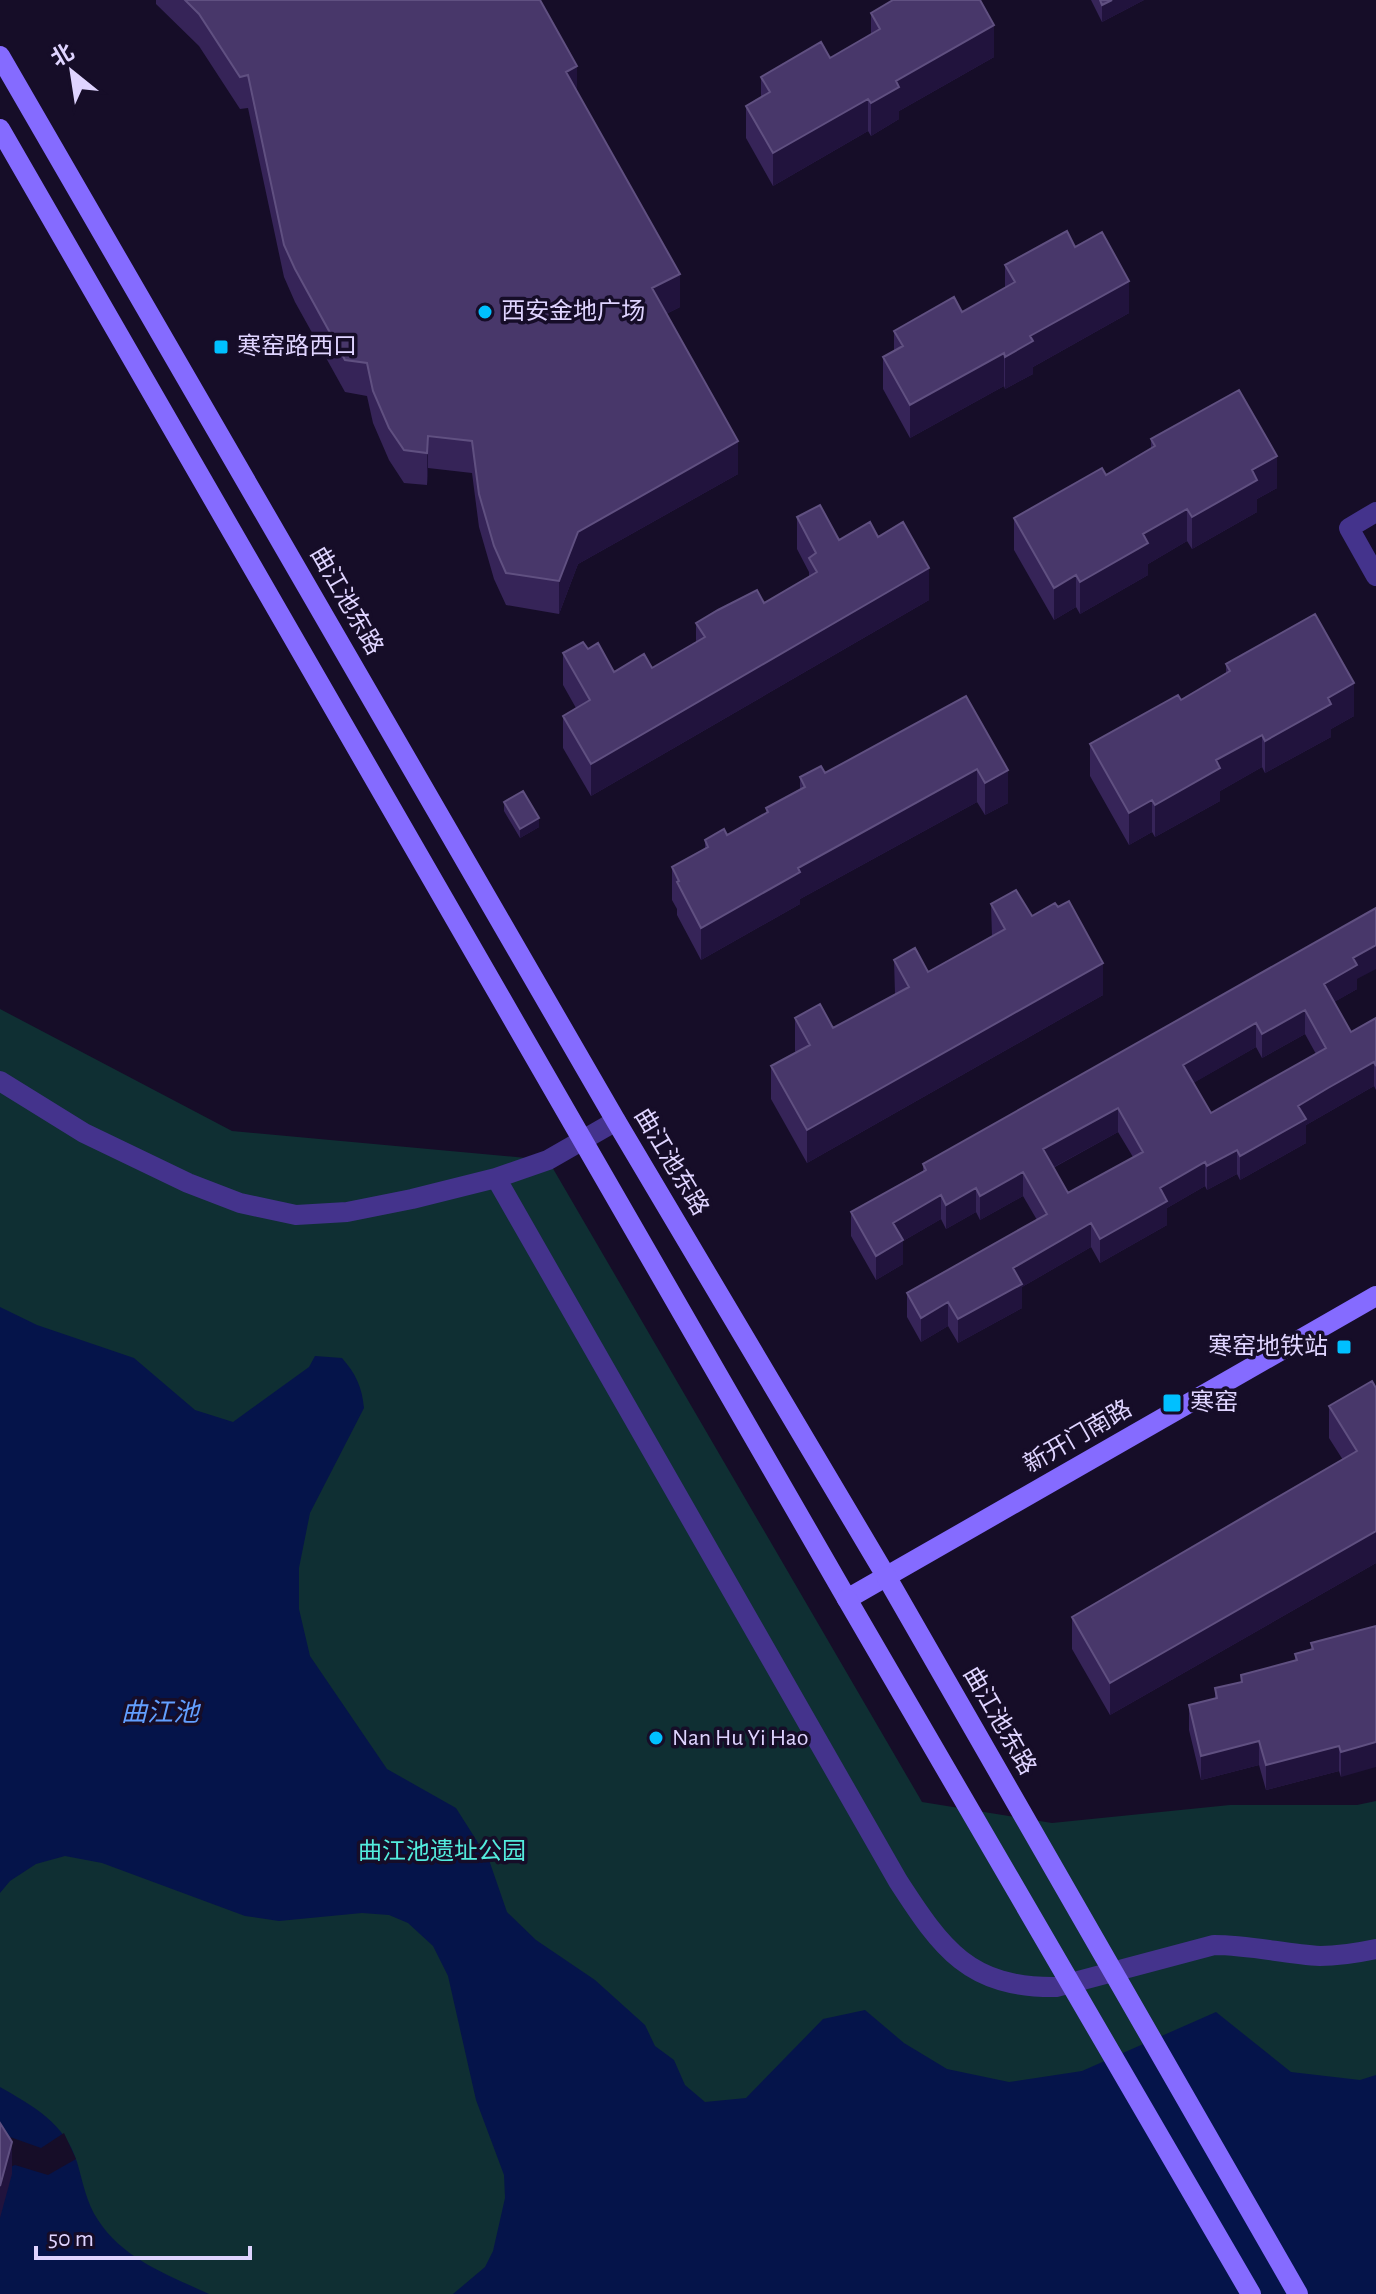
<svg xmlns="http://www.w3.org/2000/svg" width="1376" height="2294" font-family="'Alegreya Sans','Noto Sans SC',sans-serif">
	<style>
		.green { fill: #0f2f33 }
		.water { fill: #05144a }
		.pier { fill: #160d28 }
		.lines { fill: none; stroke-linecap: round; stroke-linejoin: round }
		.street { stroke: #44338c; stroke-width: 20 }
		.secondary { stroke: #856bff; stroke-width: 20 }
		.secondary-bridge { stroke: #856bff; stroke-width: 20 }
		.wall { fill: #362458; fill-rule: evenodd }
		.shaded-wall { fill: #21133d }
		.building { fill: #48376a; stroke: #605081; stroke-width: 2; fill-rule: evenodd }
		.poi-dot { fill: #00c0ff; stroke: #160d28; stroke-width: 3 }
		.labels { text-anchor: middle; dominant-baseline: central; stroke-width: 7; stroke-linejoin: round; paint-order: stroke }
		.poi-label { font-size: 24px; fill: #dfd4ff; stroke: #160d28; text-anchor: start }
		.street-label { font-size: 24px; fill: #dfd4ff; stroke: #160d28 }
		.park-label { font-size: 24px; fill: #53ecdd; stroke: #160d28 }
		.water-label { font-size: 26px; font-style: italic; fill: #629fff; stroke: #160d28 }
	</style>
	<rect width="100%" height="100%" fill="#160d28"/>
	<path class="green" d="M 0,1009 L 232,1131 L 548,1160 L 922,1802 L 1052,1823 L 1230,1805 L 1357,1805 L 1376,1801 L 1376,2294 L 0,2294 Z"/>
	<path class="water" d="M 0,1307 L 37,1325 L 134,1358 L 195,1410 L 233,1422 L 309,1367 L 315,1356 L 342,1358 C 356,1374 362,1387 364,1408 L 310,1513 L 299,1568 L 299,1609 L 310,1656 L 387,1769 L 456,1808 L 489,1860 L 507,1912 L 536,1940 L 595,1980 L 645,2025 L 655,2046 L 674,2060 L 685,2085 L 705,2102 L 746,2098 L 823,2019 L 865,2010 L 904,2043 L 947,2069 L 1009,2082 L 1082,2071 L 1216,2012 L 1291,2072 L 1360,2080 L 1376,2075 L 1376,2294 L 453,2294 L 485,2267 L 493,2251 L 505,2198 L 504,2175 L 476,2100 L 448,1976 L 433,1946 L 408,1923 L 389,1915 L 362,1913 L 279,1921 L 245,1916 L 102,1863 L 65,1856 L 36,1864 L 10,1881 L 0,1893 Z
		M 0,2087 C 33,2106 65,2123 77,2162 C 83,2182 86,2202 98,2220 C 123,2259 168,2275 209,2294 L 0,2294 Z"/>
	<path class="pier" d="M 64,2133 L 76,2159 L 48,2175 L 15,2165 L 8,2168 L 0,2142 L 10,2137 L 41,2148 Z"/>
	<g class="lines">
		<path class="street" d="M 1376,512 L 1349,528 L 1376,576
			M 0,1081 L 84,1133 L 188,1183 L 240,1203 L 296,1215 L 347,1212 L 412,1199 L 496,1178 L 548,1160 L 616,1121
			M 496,1178 L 898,1881 C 942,1949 969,1988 1056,1987 L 1214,1945 C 1250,1945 1285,1954 1320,1956 C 1339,1956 1357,1953 1376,1949"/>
		<path class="secondary" d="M 0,56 L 616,1121 L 886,1576
			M 0,129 L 847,1599 L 1376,1296"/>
		<path class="secondary-bridge" d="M 886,1576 L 1298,2294
			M 847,1599 L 1251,2294"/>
	</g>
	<path class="wall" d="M 156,0 L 540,0 L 577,91 L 680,307 L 666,314 L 738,474 L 578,564 L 559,614 L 506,605 L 494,579 L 479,527 L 472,473 L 428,468 L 427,485 L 404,483 L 389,460 L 373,423 L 367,396 L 345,392 L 295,302 L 284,277 L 248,108 L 240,109 L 199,46 L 156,4 Z
		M 1091,0 L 1144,0 L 1102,22 Z
		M 871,13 L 994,57 L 899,111 L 899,119 L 871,136 L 868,131 L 773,186 L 746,138 L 746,106 L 761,97 L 761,77 L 830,58 L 871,35 Z
		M 1075,247 L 1129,313 L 1033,367 L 1033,374 L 1005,389 L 1004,386 L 910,438 L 883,389 L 883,357 L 894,351 L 894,331 L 962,312 L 1005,288 L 1005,265 Z
		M 1151,439 L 1277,488 L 1257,499 L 1257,512 L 1192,549 L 1187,541 L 1148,564 L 1148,575 L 1080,614 L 1076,607 L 1054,620 L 1014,550 L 1014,518 L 1106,475 L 1151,449 Z
		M 797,517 L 839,540 L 878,537 L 929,600 L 591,796 L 563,748 L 563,716 L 576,708 L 563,685 L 563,653 L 588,649 L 614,672 L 652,668 L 696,642 L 696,623 L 764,603 L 809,577 L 809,572 L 797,549 Z
		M 1226,664 L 1354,716 L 1331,729 L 1331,737 L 1265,773 L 1262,767 L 1220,791 L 1220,801 L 1155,837 L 1152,832 L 1129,845 L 1090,776 L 1090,744 L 1181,700 L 1226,674 Z
		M 966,696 L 1008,803 L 985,815 L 977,802 L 800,899 L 800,904 L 701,960 L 677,915 L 677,909 L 672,900 L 672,867 L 705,849 L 705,840 L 727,835 L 766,813 L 766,808 L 800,790 L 800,777 L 825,773 Z
		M 504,802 L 539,827 L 520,838 L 504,811 Z
		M 991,904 L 1032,916 L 1103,995 L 807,1163 L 771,1099 L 771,1066 L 796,1053 L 795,1051 L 795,1018 L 833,1028 L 895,994 L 894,960 L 928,972 L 992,937 Z
		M 1357,979 L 1357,989 L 1334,1002 L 1351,1032 L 1376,1018 L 1376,1090 L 1374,1086 L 1306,1125 L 1306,1143 L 1240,1180 L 1237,1174 L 1207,1190 L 1205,1186 L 1167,1208 L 1167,1225 L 1100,1263 L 1091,1247 L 1022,1287 L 1022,1308 L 958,1343 L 948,1326 L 921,1342 L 907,1317 L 907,1293 L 1037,1220 L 1023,1196 L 980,1220 L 976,1212 L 946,1229 L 941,1219 L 903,1241 L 903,1264 L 876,1280 L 851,1236 L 851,1212 L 923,1171 L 923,1164 ZM 1305,1034 L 1316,1054 L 1211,1113 L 1193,1083 L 1256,1047 L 1262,1058 ZM 1118,1132 L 1133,1157 L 1068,1193 L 1053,1168 Z
		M 1376,1388 L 1376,1563 L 1110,1715 L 1072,1649 L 1072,1617 L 1343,1460 L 1329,1438 L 1329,1406 Z
		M 1376,1626 L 1341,1777 L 1339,1771 L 1266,1790 L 1259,1765 L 1201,1780 L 1189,1730 L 1189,1705 L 1215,1699 L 1215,1688 L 1241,1682 L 1241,1675 L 1295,1661 L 1295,1654 L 1311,1650 L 1311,1643 Z"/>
	<path class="shaded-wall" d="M 1112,0 L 1144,0 L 1102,22 L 1102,5 Z
		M 994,25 L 994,57 L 899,111 L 899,119 L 871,136 L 871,103 L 896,81 Z
		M 577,66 L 577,98 L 566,72 Z
		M 868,99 L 868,131 L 773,186 L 773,153 Z
		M 680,274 L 680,307 L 652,321 L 652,288 Z
		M 1129,281 L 1129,313 L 1033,367 L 1033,374 L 1005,389 L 1005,357 L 1030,336 Z
		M 1004,353 L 1004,386 L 910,438 L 910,405 Z
		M 428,436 L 428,468 L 427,485 L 427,453 Z
		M 738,441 L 738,474 L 578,564 L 559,614 L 559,581 L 578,532 Z
		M 1277,456 L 1277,488 L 1257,499 L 1257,512 L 1192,549 L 1192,517 L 1252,470 Z
		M 1187,509 L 1187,541 L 1148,564 L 1148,575 L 1080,614 L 1080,582 L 1143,534 Z
		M 929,568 L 929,600 L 591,796 L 591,764 Z
		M 1076,575 L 1076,607 L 1054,620 L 1054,588 Z
		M 1354,683 L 1354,716 L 1331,729 L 1331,737 L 1265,773 L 1265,741 L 1328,698 Z
		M 1262,735 L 1262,767 L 1220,791 L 1220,801 L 1155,837 L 1155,805 L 1216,760 Z
		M 977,769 L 977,802 L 800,899 L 800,904 L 701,960 L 701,928 L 798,868 Z
		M 1008,770 L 1008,803 L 985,815 L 985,783 Z
		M 1152,800 L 1152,832 L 1129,845 L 1129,813 Z
		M 539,818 L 539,827 L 520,838 L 520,829 Z
		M 1376,945 L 1376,969 L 1357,979 L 1357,989 L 1324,1008 L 1324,984 L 1353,958 Z
		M 1103,963 L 1103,995 L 807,1163 L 807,1130 Z
		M 1305,1010 L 1305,1034 L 1262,1058 L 1262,1034 Z
		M 1256,1023 L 1256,1047 L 1183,1089 L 1183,1065 Z
		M 1374,1062 L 1374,1086 L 1306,1125 L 1306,1143 L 1240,1180 L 1240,1156 L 1298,1106 L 1328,1088 Z
		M 1118,1108 L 1118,1132 L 1043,1173 L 1043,1149 Z
		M 1237,1150 L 1237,1174 L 1207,1190 L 1207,1166 Z
		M 1205,1162 L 1205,1186 L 1167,1208 L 1167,1225 L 1100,1263 L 1100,1239 L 1160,1188 Z
		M 1023,1172 L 1023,1196 L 980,1220 L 980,1196 Z
		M 976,1188 L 976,1212 L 946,1229 L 946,1205 Z
		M 941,1195 L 941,1219 L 903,1241 L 903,1264 L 876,1280 L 876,1256 L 893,1223 Z
		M 1091,1223 L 1091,1247 L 1022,1287 L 1022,1308 L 958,1343 L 958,1319 L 1013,1268 Z
		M 948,1302 L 948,1326 L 921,1342 L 921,1318 Z
		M 1376,1531 L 1376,1563 L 1110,1715 L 1110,1683 Z
		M 1259,1741 L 1259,1765 L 1201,1780 L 1201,1756 Z
		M 1376,1742 L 1376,1767 L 1341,1777 L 1341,1752 Z
		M 1339,1746 L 1339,1771 L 1266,1790 L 1266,1765 Z
		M 12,2142 L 12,2174 L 0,2218 L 0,2186 Z"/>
	<path class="building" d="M 185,0 L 540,0 L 577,66 L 566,72 L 680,274 L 652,288 L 738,441 L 578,532 L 559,581 L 506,573 L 494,546 L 479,494 L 472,441 L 428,436 L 427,453 L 404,450 L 389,428 L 373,391 L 367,363 L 345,360 L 295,269 L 284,245 L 248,75 L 240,77 L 199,14 Z
		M 893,0 L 980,0 L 994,25 L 896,81 L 899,87 L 871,103 L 868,99 L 773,153 L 746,106 L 770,92 L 761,77 L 821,42 L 830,58 L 880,29 L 871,13 Z
		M 1100,0 L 1112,0 L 1102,5 Z
		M 1067,231 L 1075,247 L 1102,232 L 1129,281 L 1030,336 L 1033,341 L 1005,357 L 1004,353 L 910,405 L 883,357 L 903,346 L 894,331 L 954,297 L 962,312 L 1015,282 L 1005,265 Z
		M 1239,390 L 1277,456 L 1252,470 L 1257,480 L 1192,517 L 1187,509 L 1143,534 L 1148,543 L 1080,582 L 1076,575 L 1054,588 L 1014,518 L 1102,468 L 1106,475 L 1155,446 L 1151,439 Z
		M 820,505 L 839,540 L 870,522 L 878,537 L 903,522 L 929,568 L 591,764 L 563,716 L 590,700 L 563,653 L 583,642 L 588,649 L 598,643 L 614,672 L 644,654 L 652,668 L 705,637 L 696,623 L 718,610 L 757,590 L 764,603 L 817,572 L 809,558 L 816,553 L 797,517 Z
		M 1315,614 L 1354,683 L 1328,698 L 1331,704 L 1265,741 L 1262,735 L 1216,760 L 1220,768 L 1155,805 L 1152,800 L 1129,813 L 1090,744 L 1178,695 L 1181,700 L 1230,671 L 1226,664 Z
		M 966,696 L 1008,770 L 985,783 L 977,769 L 798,868 L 800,872 L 701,928 L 677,882 L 679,881 L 672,867 L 708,847 L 705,840 L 724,829 L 727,835 L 768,812 L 766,808 L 805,787 L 800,777 L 821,766 L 825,773 Z
		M 523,791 L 539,818 L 520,829 L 504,802 Z
		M 1016,890 L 1032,916 L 1055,903 L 1058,907 L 1069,901 L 1103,963 L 807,1130 L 771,1066 L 810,1045 L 795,1018 L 820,1004 L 833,1028 L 909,987 L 894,960 L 915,948 L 928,972 L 1005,929 L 991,904 Z
		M 1376,908 L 1376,945 L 1353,958 L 1357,965 L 1324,984 L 1351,1032 L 1376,1018 L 1376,1066 L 1374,1062 L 1328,1088 L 1298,1106 L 1306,1119 L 1240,1156 L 1237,1150 L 1207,1166 L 1205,1162 L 1160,1188 L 1167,1201 L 1100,1239 L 1091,1223 L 1013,1268 L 1022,1284 L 958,1319 L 948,1302 L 921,1318 L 907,1293 L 1047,1214 L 1023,1172 L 980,1196 L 976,1188 L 946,1205 L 941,1195 L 893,1223 L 903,1240 L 876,1256 L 851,1212 L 926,1170 L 923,1164 ZM 1305,1010 L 1326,1048 L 1211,1113 L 1183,1065 L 1256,1023 L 1262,1034 ZM 1118,1108 L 1143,1152 L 1068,1193 L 1043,1149 Z
		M 1372,1381 L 1376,1388 L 1376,1531 L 1110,1683 L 1072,1617 L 1357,1451 L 1329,1406 Z
		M 1376,1626 L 1376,1742 L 1341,1752 L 1339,1746 L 1266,1765 L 1259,1741 L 1201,1756 L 1189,1705 L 1217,1698 L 1215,1688 L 1242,1682 L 1241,1675 L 1297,1660 L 1295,1654 L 1313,1649 L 1311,1643 Z
		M 0,2123 L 12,2142 L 0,2186 Z"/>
	<g class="poi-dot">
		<circle cx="485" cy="312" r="8"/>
		<rect x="213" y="339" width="16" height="16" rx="4"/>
		<rect x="1336" y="1339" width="16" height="16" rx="4"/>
		<rect x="1162" y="1393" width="20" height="20" rx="4"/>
		<circle cx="656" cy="1738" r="8"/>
	</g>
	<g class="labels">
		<g class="poi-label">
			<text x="501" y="312">西安金地广场</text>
			<text x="237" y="347">寒窑路西口</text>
			<text x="1328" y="1347" text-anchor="end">寒窑地铁站</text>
			<text x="1190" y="1403">寒窑</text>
			<text x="672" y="1738">Nan Hu Yi Hao</text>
		</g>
		<g class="street-label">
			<text transform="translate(346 601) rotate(60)">曲江池东路</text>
			<text transform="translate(671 1162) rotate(59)">曲江池东路</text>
			<text transform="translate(1078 1437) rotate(-30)">新开门南路</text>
			<text transform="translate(999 1721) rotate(60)">曲江池东路</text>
		</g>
		<g class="park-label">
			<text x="442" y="1852">曲江池遗址公园</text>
		</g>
		<g class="water-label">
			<text x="160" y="1713">曲江池</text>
		</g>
	</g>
	<g transform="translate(72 72) rotate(330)" stroke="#160d28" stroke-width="6" paint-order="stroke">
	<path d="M0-6L14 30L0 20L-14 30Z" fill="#dfd4ff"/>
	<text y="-12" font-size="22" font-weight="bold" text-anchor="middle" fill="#dfd4ff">北</text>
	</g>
	<path d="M36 2246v12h214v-12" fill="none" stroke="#dfd4ff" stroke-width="4"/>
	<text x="48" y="2246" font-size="24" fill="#dfd4ff" stroke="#160d28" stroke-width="6" paint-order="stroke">50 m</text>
</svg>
